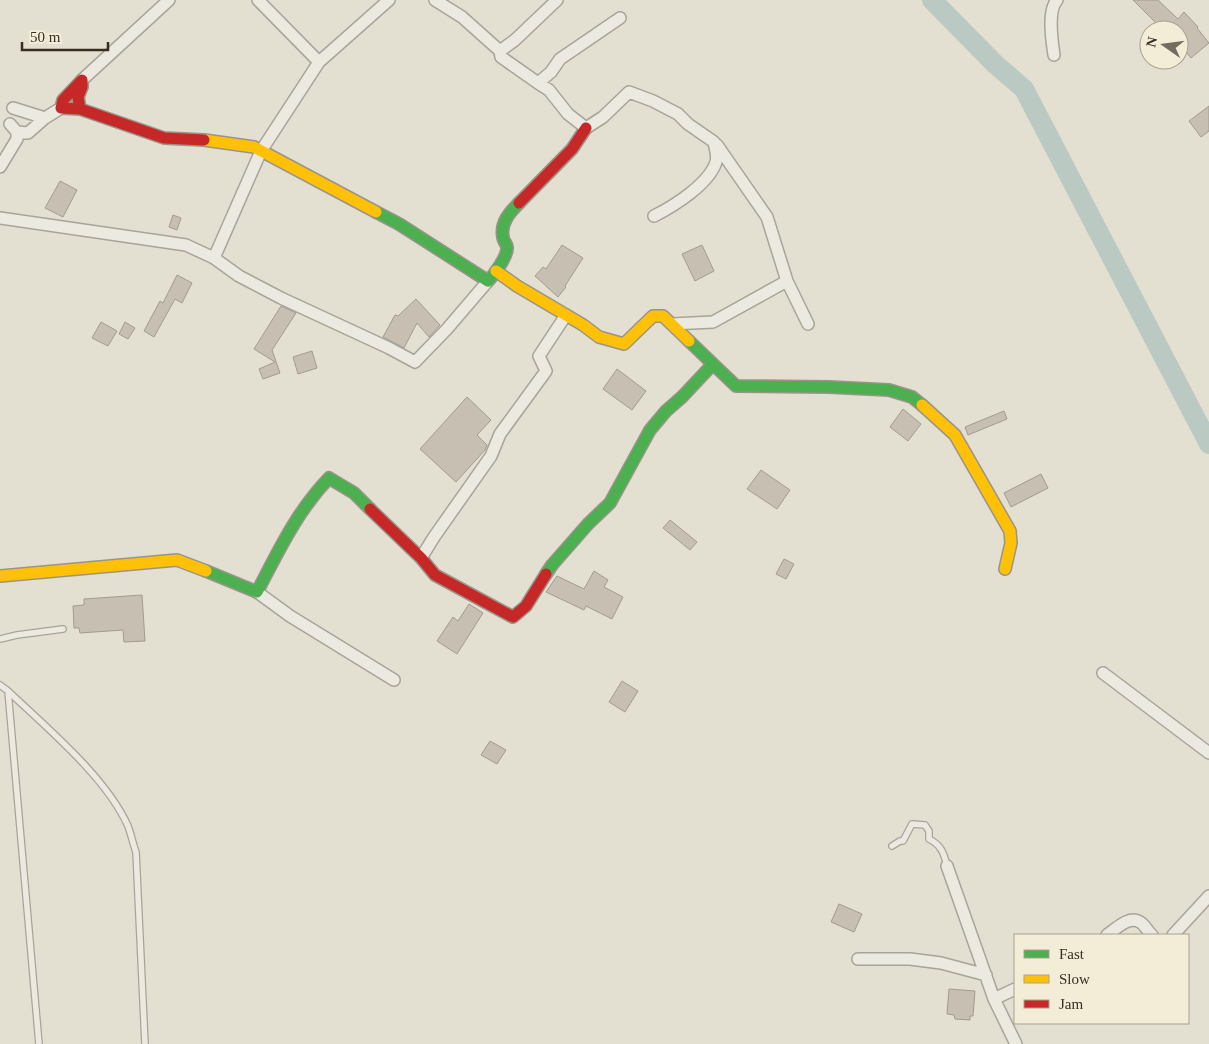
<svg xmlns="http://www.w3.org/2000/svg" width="1209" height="1044" font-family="'Times New Roman',serif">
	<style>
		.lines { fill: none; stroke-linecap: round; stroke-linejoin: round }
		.river { stroke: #bac9c2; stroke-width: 20 }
		.building { fill: #c7bfb2; stroke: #a39b90 }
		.lane-casing { stroke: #a9a499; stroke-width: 8 }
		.street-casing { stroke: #a9a499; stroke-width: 14 }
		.fast-casing { stroke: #999489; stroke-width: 14 }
		.slow-casing { stroke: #999489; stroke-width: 14 }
		.jam-casing { stroke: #999489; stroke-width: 14 }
		.lane { stroke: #ece9e1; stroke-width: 5.5 }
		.street { stroke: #ece9e1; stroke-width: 11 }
		.fast { stroke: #4caf50; stroke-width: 11 }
		.slow { stroke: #ffc107; stroke-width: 11 }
		.jam { stroke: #c62828; stroke-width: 11 }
	</style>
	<rect width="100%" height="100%" fill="#e3dfd1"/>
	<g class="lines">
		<path class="river" d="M 932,0 L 995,64 L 1024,89 L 1209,444"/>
	</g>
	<path class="building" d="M 1133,0 L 1158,0 L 1178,19 L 1184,12 L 1198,27 L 1197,28 L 1209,43 L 1191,58 L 1179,43 L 1179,30 L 1163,30 Z
		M 1209,106 L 1209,131 L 1201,137 L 1189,121 Z
		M 60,181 L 77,190 L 63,217 L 45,208 Z
		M 173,215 L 181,218 L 177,230 L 169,227 Z
		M 562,245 L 583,258 L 565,286 L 566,287 L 558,297 L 535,276 L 543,267 L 546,269 Z
		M 702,245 L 714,271 L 695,281 L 682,254 Z
		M 177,275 L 192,283 L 182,303 L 175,299 L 154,337 L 144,331 L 160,301 L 163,303 Z
		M 416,299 L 440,325 L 429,337 L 417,323 L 404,348 L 383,337 L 395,315 L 398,316 Z
		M 281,306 L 296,313 L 272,350 L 280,373 L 263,379 L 259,369 L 275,362 L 254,349 Z
		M 101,322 L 117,331 L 108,346 L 92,338 Z
		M 125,322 L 135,328 L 128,339 L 119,334 Z
		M 312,351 L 317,368 L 298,374 L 293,357 Z
		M 617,369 L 646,391 L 632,410 L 603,389 Z
		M 467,397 L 491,420 L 477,435 L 487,445 L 485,450 L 456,482 L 420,449 Z
		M 903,409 L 921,424 L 908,441 L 890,427 Z
		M 1004,411 L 1007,419 L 968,435 L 965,427 Z
		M 761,470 L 790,490 L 777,509 L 747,489 Z
		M 1041,474 L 1048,488 L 1011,507 L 1004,493 Z
		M 670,520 L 697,542 L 690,550 L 663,528 Z
		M 784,559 L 794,564 L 786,579 L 776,574 Z
		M 594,571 L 608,580 L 604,587 L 623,597 L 612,619 L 586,606 L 584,610 L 546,592 L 557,576 L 584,589 Z
		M 142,595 L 145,641 L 124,642 L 123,630 L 80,633 L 79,628 L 74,628 L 73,606 L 84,605 L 84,599 Z
		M 469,604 L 483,613 L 457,654 L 437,641 L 453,617 L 458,621 Z
		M 622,681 L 638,691 L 625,712 L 609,702 Z
		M 490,741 L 506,750 L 497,764 L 481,755 Z
		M 839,904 L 862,914 L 854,932 L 831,922 Z
		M 949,989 L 975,991 L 973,1016 L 970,1016 L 970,1020 L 955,1019 L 954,1015 L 947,1014 Z"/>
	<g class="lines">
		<g class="lane-casing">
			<path id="lane" d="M 0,639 L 17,635 L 63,629
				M 0,685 L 8,691 C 47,728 106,777 128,826 C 131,834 133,844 136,852 L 145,1044
				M 8,691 L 39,1044
				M 892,846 L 900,841 L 903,841 L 912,824 L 925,825 L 929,831 L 929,839 C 941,845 944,853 947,866"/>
		</g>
		<g class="street-casing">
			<path id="street" d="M 258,0 L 319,62
				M 435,0 L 462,17 L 500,51 L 515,40 L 557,0
				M 500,51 L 501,57 L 538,83 L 551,72 L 560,59 L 620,18
				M 1054,55 C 1052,41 1047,11 1057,0
				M 82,80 L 169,0
				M 538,83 L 549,90 L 568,114 L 586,128 L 603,117 L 629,92 L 653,101 L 678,114 L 688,124 L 714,142 C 715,149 718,155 716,162 C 709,184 674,206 654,216
				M 13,108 L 45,118 L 61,108
				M 10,124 L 17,132 L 28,133 L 45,118
				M 717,145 L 767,217 L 787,281 L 808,324
				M 0,167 L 17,139 L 17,132
				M 0,218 L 186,245 L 214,258 L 239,276 L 281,298 L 389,348 L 415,362 L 447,329 L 488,281
				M 214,258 L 261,151 L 319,62 L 389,0
				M 672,324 L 713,322 L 787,281
				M 421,558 L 434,537 L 491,456 L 500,434 L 546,371 L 539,356 L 566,315
				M 257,592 L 290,616 L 394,680
				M 1103,673 L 1209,753
				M 947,866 L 994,999 L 1016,1044
				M 1107,935 C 1116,929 1129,915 1140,922 C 1145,925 1148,932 1152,935
				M 1173,935 L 1209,896
				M 858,959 L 910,959 L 941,963 L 986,975
				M 994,999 L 1015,989"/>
		</g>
		<g class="fast-casing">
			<path id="fast" d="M 376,212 L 399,224 L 488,281 C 494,275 508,256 507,247 C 507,244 503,241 503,237 C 500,223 510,212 519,203
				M 713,364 L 736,386 L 829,387 L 889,390 L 912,397 L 922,405
				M 206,571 L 257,592 C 278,552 297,511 329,478 L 354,493 L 370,509
				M 546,574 L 552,565 L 588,524 L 610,503 L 650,430 L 666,411 L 682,397 L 713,364 L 689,341"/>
		</g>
		<g class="slow-casing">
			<path id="slow" d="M 204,140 L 254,147 L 376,212
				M 496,271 L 517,286 L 583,325 L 599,337 L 624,344 L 653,316 L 663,316 L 689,341
				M 922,405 L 955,435 L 1010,531 L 1011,543 L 1005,569
				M 0,576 L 177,560 L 206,571"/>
		</g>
		<g class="jam-casing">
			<path id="jam" d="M 80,109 L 61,108 L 63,100 L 82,80 L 82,87 L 78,97 L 80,109 L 164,138 L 204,140
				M 519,203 L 572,149 L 586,128
				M 370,509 L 421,558 L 435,575 L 513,617 L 526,606 L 546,574"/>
		</g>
		<use href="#lane" class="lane"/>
		<use href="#street" class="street"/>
		<use href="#fast" class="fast"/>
		<use href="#slow" class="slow"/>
		<use href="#jam" class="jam"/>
	</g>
	<rect x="1014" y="934" width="175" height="90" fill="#f3edd8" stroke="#a8a18f"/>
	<rect x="1024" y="950" width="25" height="8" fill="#4caf50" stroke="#a8a18f"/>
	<text x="1059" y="959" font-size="15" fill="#382e21">Fast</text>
	<rect x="1024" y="975" width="25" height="8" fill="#ffc107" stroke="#a8a18f"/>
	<text x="1059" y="984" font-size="15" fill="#382e21">Slow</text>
	<rect x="1024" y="1000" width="25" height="8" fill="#c62828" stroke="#a8a18f"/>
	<text x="1059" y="1009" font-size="15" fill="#382e21">Jam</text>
	<g transform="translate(1164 45) rotate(284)"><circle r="24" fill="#f3edd8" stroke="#a8a18f"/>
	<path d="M0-4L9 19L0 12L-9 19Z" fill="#746c5f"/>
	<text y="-8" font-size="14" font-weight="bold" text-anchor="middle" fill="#382e21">N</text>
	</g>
	<path d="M22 42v8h86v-8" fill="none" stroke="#382e21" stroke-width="2.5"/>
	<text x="30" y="42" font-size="15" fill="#382e21" stroke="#f3edd8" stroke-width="4" paint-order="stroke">50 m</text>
</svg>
